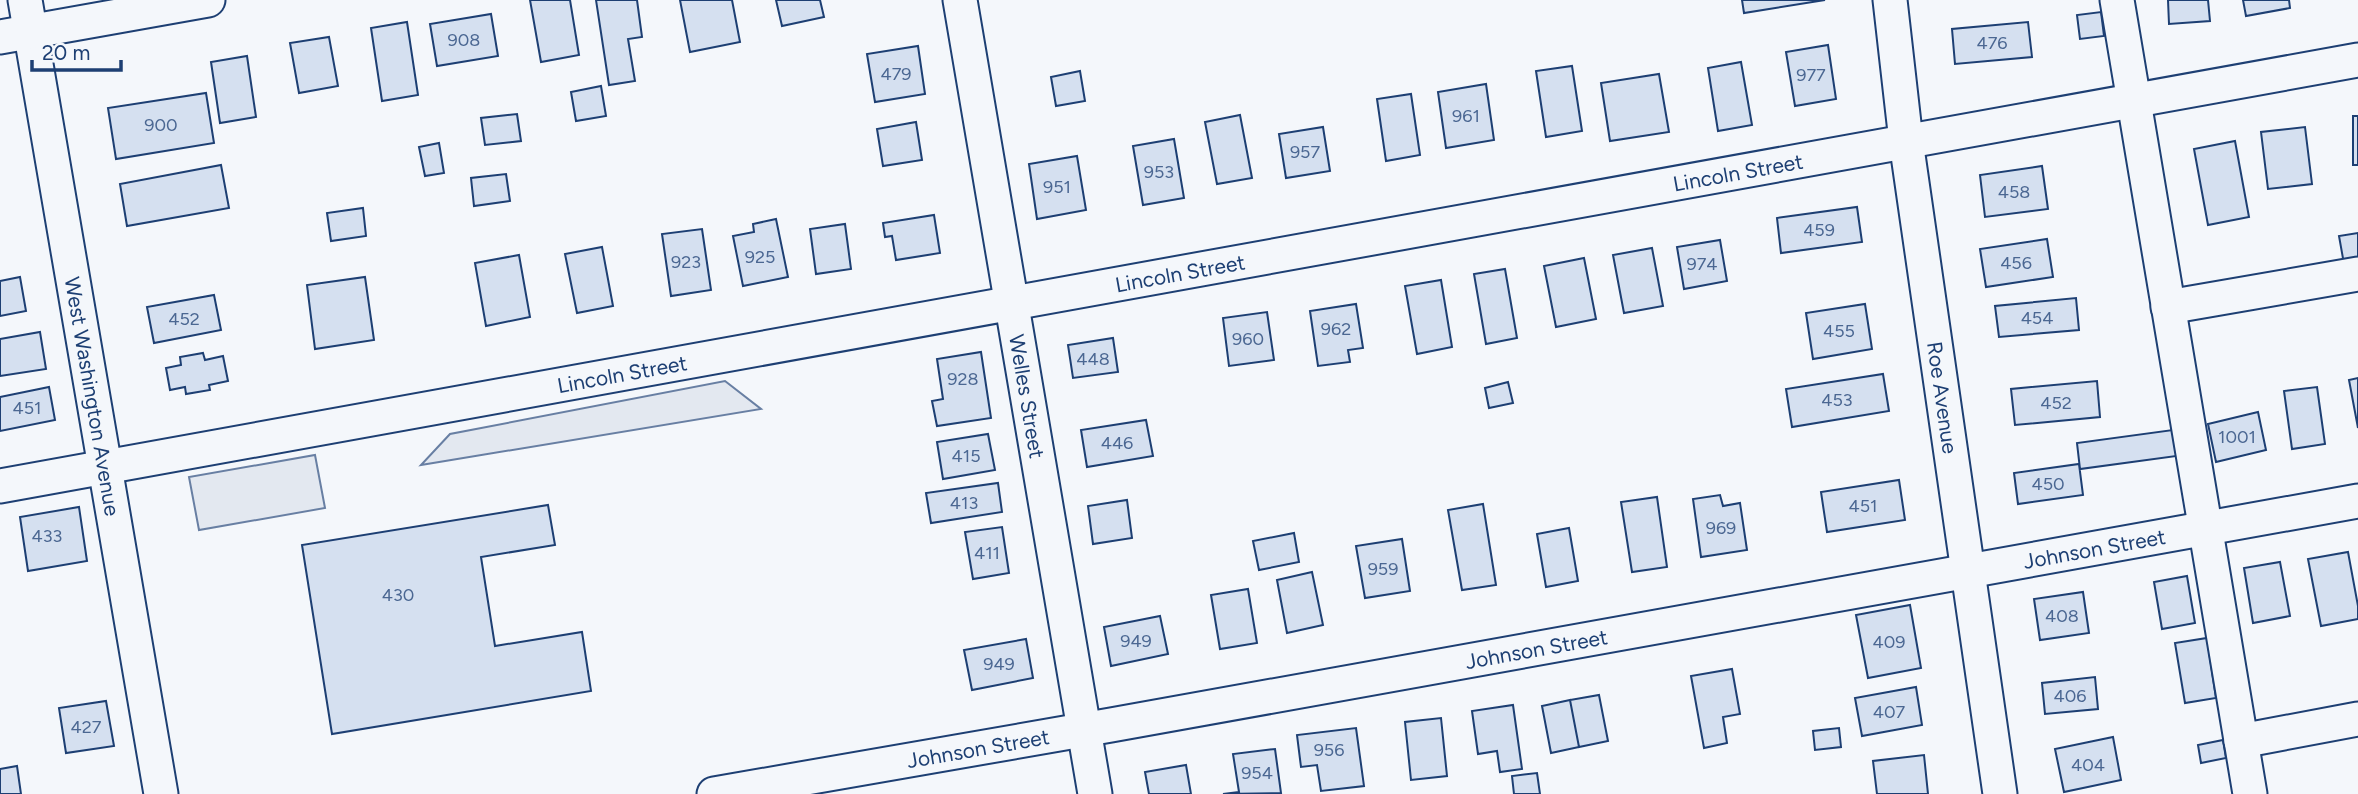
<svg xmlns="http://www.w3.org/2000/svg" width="2358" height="794" font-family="Figtree,sans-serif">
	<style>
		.parking { fill: #e3e8f0; stroke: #687fa3; stroke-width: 2 }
		.building { fill: #d5e0f0; stroke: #1d3f73; stroke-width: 2 }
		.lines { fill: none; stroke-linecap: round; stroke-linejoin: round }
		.minor-casing { stroke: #1d3f73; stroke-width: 37 }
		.minor { stroke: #f4f7fb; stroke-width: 33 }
		.labels { text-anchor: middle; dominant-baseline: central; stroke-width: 5; stroke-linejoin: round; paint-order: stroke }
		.number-label { font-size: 18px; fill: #4b6792 }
		.street-label { font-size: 21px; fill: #1d3f73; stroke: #f4f7fb }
	</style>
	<rect width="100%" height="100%" fill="#f4f7fb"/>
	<path class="parking" d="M 725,381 L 761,409 L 421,465 L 450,434 Z
		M 315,455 L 325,508 L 199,530 L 189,477 Z"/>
	<path class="building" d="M 530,0 L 570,0 L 579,55 L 541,62 Z
		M 596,0 L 637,0 L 642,37 L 628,39 L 635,81 L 609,85 Z
		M 680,0 L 732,0 L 740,42 L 690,52 Z
		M 776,0 L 820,0 L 824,17 L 782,26 Z
		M 1742,0 L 1825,0 L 1744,13 Z
		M 2168,0 L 2208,0 L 2210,21 L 2169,24 Z
		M 2243,0 L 2289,0 L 2290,8 L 2246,16 Z
		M 2101,12 L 2104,36 L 2080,39 L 2077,15 Z
		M 491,14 L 498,56 L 437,66 L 430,24 Z
		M 407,22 L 418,95 L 382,101 L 371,28 Z
		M 2028,22 L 2032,57 L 1955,64 L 1952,29 Z
		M 329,37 L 338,86 L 299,93 L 290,43 Z
		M 1828,45 L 1836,99 L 1795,106 L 1786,52 Z
		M 918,46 L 925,94 L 875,102 L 867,54 Z
		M 247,56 L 256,117 L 220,123 L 211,62 Z
		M 1741,62 L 1752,125 L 1718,131 L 1708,68 Z
		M 1572,66 L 1582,131 L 1546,137 L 1536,71 Z
		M 1080,71 L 1085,101 L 1056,106 L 1051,77 Z
		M 1659,74 L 1669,132 L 1610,141 L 1601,83 Z
		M 1486,84 L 1494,140 L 1446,148 L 1438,92 Z
		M 601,86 L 606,116 L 576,121 L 571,92 Z
		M 206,93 L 214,143 L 116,159 L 108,108 Z
		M 1411,94 L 1420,155 L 1386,161 L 1377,99 Z
		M 517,114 L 521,141 L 485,145 L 481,118 Z
		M 1240,115 L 1252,178 L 1217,184 L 1205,122 Z
		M 2353,116 L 2358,116 L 2358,165 L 2353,165 Z
		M 916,122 L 922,160 L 883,166 L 877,129 Z
		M 1323,127 L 1330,171 L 1286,178 L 1279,134 Z
		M 2305,127 L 2312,184 L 2268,189 L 2261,132 Z
		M 1174,139 L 1184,198 L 1143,205 L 1133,146 Z
		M 2235,141 L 2249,217 L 2208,225 L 2194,149 Z
		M 439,143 L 444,173 L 425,176 L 419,147 Z
		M 1077,156 L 1086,210 L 1037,219 L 1029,164 Z
		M 221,165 L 229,208 L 127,226 L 120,184 Z
		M 2042,166 L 2048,209 L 1985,217 L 1980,175 Z
		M 506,174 L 510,201 L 474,206 L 471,178 Z
		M 1857,207 L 1862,242 L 1781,253 L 1777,218 Z
		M 363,208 L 366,236 L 331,241 L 327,213 Z
		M 934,215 L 940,253 L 896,260 L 892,236 L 885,237 L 883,223 Z
		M 776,219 L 788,277 L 743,286 L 733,236 L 754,232 L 753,224 Z
		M 845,224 L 851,269 L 816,274 L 810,229 Z
		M 702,229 L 711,290 L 671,296 L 662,234 Z
		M 2358,233 L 2358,261 L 2344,264 L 2339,236 Z
		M 2047,239 L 2053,277 L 1986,287 L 1980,249 Z
		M 1720,240 L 1727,281 L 1684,289 L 1677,247 Z
		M 602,247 L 613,306 L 577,313 L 565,254 Z
		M 1652,248 L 1663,306 L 1624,313 L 1613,255 Z
		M 519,255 L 530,317 L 486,326 L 475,263 Z
		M 1584,258 L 1596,319 L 1556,327 L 1544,266 Z
		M 1505,269 L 1517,338 L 1486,344 L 1474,274 Z
		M 20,277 L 26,311 L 0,316 L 0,281 Z
		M 365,277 L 374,340 L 315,349 L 307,285 Z
		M 1441,280 L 1452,347 L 1417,354 L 1405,286 Z
		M 214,295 L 221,330 L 154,343 L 147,307 Z
		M 2076,298 L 2079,330 L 1999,337 L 1995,306 Z
		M 1356,304 L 1363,348 L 1348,350 L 1350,362 L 1318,366 L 1310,311 Z
		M 1865,304 L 1872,349 L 1813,359 L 1806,313 Z
		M 1267,312 L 1274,360 L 1229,366 L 1223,318 Z
		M 40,332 L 46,369 L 0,376 L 0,339 Z
		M 1113,338 L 1118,372 L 1073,378 L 1068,345 Z
		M 981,352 L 991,418 L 937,426 L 932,401 L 943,399 L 937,359 Z
		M 203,353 L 205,360 L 223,356 L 228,381 L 209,385 L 210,390 L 186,394 L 185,387 L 170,390 L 166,368 L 181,365 L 180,357 Z
		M 1883,374 L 1889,411 L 1792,427 L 1786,389 Z
		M 2358,378 L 2358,428 L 2349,380 Z
		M 2097,381 L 2100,417 L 2015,425 L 2011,389 Z
		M 1508,382 L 1513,403 L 1489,408 L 1485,388 Z
		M 49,387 L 55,420 L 0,431 L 0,397 Z
		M 2317,387 L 2325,444 L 2292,449 L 2284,391 Z
		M 2258,412 L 2266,450 L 2216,462 L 2208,424 Z
		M 1146,420 L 1153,456 L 1087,467 L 1081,430 Z
		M 2180,429 L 2184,455 L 2080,469 L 2077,443 Z
		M 988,434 L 995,470 L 943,479 L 937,442 Z
		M 2079,464 L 2083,495 L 2018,504 L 2014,473 Z
		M 1899,480 L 1905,520 L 1827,532 L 1821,492 Z
		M 998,483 L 1002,512 L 931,523 L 926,493 Z
		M 1720,495 L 1723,506 L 1740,503 L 1747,550 L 1701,557 L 1693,499 Z
		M 1657,497 L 1667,567 L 1632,572 L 1621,502 Z
		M 1127,500 L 1132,538 L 1093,544 L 1088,506 Z
		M 1483,504 L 1496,585 L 1462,590 L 1448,510 Z
		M 548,505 L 555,545 L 481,557 L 495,646 L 582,632 L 591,691 L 332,734 L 302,545 Z
		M 79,507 L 87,561 L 28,571 L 20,517 Z
		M 1002,527 L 1009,573 L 973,579 L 965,532 Z
		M 1569,528 L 1578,581 L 1546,587 L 1537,534 Z
		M 1294,533 L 1299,562 L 1259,570 L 1253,541 Z
		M 1402,539 L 1410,591 L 1365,598 L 1356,546 Z
		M 2348,552 L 2358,606 L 2358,619 L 2321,626 L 2308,559 Z
		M 2280,562 L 2290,616 L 2253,623 L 2244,568 Z
		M 1312,572 L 1323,625 L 1287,633 L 1277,580 Z
		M 2187,576 L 2195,623 L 2162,629 L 2154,582 Z
		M 1248,589 L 1257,643 L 1220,649 L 1211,595 Z
		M 2083,592 L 2089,633 L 2040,640 L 2034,599 Z
		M 1910,605 L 1921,668 L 1868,678 L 1856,615 Z
		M 1160,616 L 1168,654 L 1111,666 L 1104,627 Z
		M 2207,638 L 2216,698 L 2185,703 L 2175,643 Z
		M 1026,639 L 1033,678 L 972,690 L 964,650 Z
		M 1732,669 L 1740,714 L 1723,717 L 1727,743 L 1704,748 L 1691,676 Z
		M 2095,677 L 2098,709 L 2045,714 L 2042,683 Z
		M 1916,687 L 1922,725 L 1862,736 L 1855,698 Z
		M 1599,695 L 1608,741 L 1579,747 L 1570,700 Z
		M 1570,700 L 1579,747 L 1551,753 L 1542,706 Z
		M 106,701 L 114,746 L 66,753 L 59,708 Z
		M 1513,705 L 1522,769 L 1500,772 L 1497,751 L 1478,754 L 1472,711 Z
		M 1441,718 L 1447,776 L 1411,780 L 1405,722 Z
		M 1356,728 L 1364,786 L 1321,791 L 1317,765 L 1301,767 L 1297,735 Z
		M 1839,728 L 1841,747 L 1815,750 L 1813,731 Z
		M 2113,737 L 2121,780 L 2064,792 L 2055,749 Z
		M 2223,740 L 2226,758 L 2201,763 L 2198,745 Z
		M 1275,749 L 1281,793 L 1223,794 L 1239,792 L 1233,754 Z
		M 1924,755 L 1928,794 L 1877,794 L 1873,761 Z
		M 1186,765 L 1191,794 L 1149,794 L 1145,772 Z
		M 17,766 L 21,794 L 0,794 L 0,769 Z
		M 1537,773 L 1540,794 L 1514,794 L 1512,776 Z"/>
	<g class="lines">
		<g class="minor-casing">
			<g id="minor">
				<path id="s1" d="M 25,0 L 161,794"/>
				<path id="s2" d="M 960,0 L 1095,794"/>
				<path id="s3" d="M 1890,0 L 1906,141 L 2000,794"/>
				<path d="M 2117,0 L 2250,794"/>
				<path d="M 0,37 L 208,0"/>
				<path d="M 2168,307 L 2358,274"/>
				<path id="s4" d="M 0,486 L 2358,60"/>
				<path d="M 2241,741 L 2358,719"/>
				<path id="s5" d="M 714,794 L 1111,725 L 2358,501"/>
			</g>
		</g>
		<use href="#minor" class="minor"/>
	</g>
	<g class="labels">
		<g class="number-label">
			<text x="464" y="40">908</text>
			<text x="1992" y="43">476</text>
			<text x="896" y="74">479</text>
			<text x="1811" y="75">977</text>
			<text x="1466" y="116">961</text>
			<text x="161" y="125">900</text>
			<text x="1305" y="152">957</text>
			<text x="1159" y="172">953</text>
			<text x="1057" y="187">951</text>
			<text x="2014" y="192">458</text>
			<text x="1819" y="230">459</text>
			<text x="760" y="257">925</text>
			<text x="686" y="262">923</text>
			<text x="2016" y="263">456</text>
			<text x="1702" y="264">974</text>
			<text x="2037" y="318">454</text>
			<text x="184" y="319">452</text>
			<text x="1336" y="329">962</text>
			<text x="1839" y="331">455</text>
			<text x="1248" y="339">960</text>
			<text x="1093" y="359">448</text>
			<text x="963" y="379">928</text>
			<text x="1837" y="400">453</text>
			<text x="2056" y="403">452</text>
			<text x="27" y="408">451</text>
			<text x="2237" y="437">1001</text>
			<text x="1117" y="443">446</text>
			<text x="966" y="456">415</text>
			<text x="2048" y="484">450</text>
			<text x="964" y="503">413</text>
			<text x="1863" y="506">451</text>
			<text x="1721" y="528">969</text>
			<text x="47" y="536">433</text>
			<text x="987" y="553">411</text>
			<text x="1383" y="569">959</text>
			<text x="398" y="595">430</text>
			<text x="2062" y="616">408</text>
			<text x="1136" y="641">949</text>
			<text x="1889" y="642">409</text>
			<text x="999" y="664">949</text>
			<text x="2070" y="696">406</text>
			<text x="1889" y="712">407</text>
			<text x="86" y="727">427</text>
			<text x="1329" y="750">956</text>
			<text x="2088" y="765">404</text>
			<text x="1257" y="773">954</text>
		</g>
		<g class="street-label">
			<text stroke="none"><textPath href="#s4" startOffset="1766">Lincoln Street</textPath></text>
			<text stroke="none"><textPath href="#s4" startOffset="1199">Lincoln Street</textPath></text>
			<text stroke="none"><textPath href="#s4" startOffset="632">Lincoln Street</textPath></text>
			<text stroke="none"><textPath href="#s1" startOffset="402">West Washington Avenue</textPath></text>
			<text stroke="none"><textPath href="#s2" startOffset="402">Welles Street</textPath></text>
			<text stroke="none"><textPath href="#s3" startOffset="401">Roe Avenue</textPath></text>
			<text stroke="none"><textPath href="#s5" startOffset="1402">Johnson Street</textPath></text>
			<text stroke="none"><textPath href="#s5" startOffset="835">Johnson Street</textPath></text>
			<text stroke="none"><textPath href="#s5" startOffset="268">Johnson Street</textPath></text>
		</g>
	</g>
	<path d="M32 60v10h89v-10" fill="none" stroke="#1d3f73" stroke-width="3.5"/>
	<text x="42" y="60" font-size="21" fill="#1d3f73" stroke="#f4f7fb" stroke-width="5" paint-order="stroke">20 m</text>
</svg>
